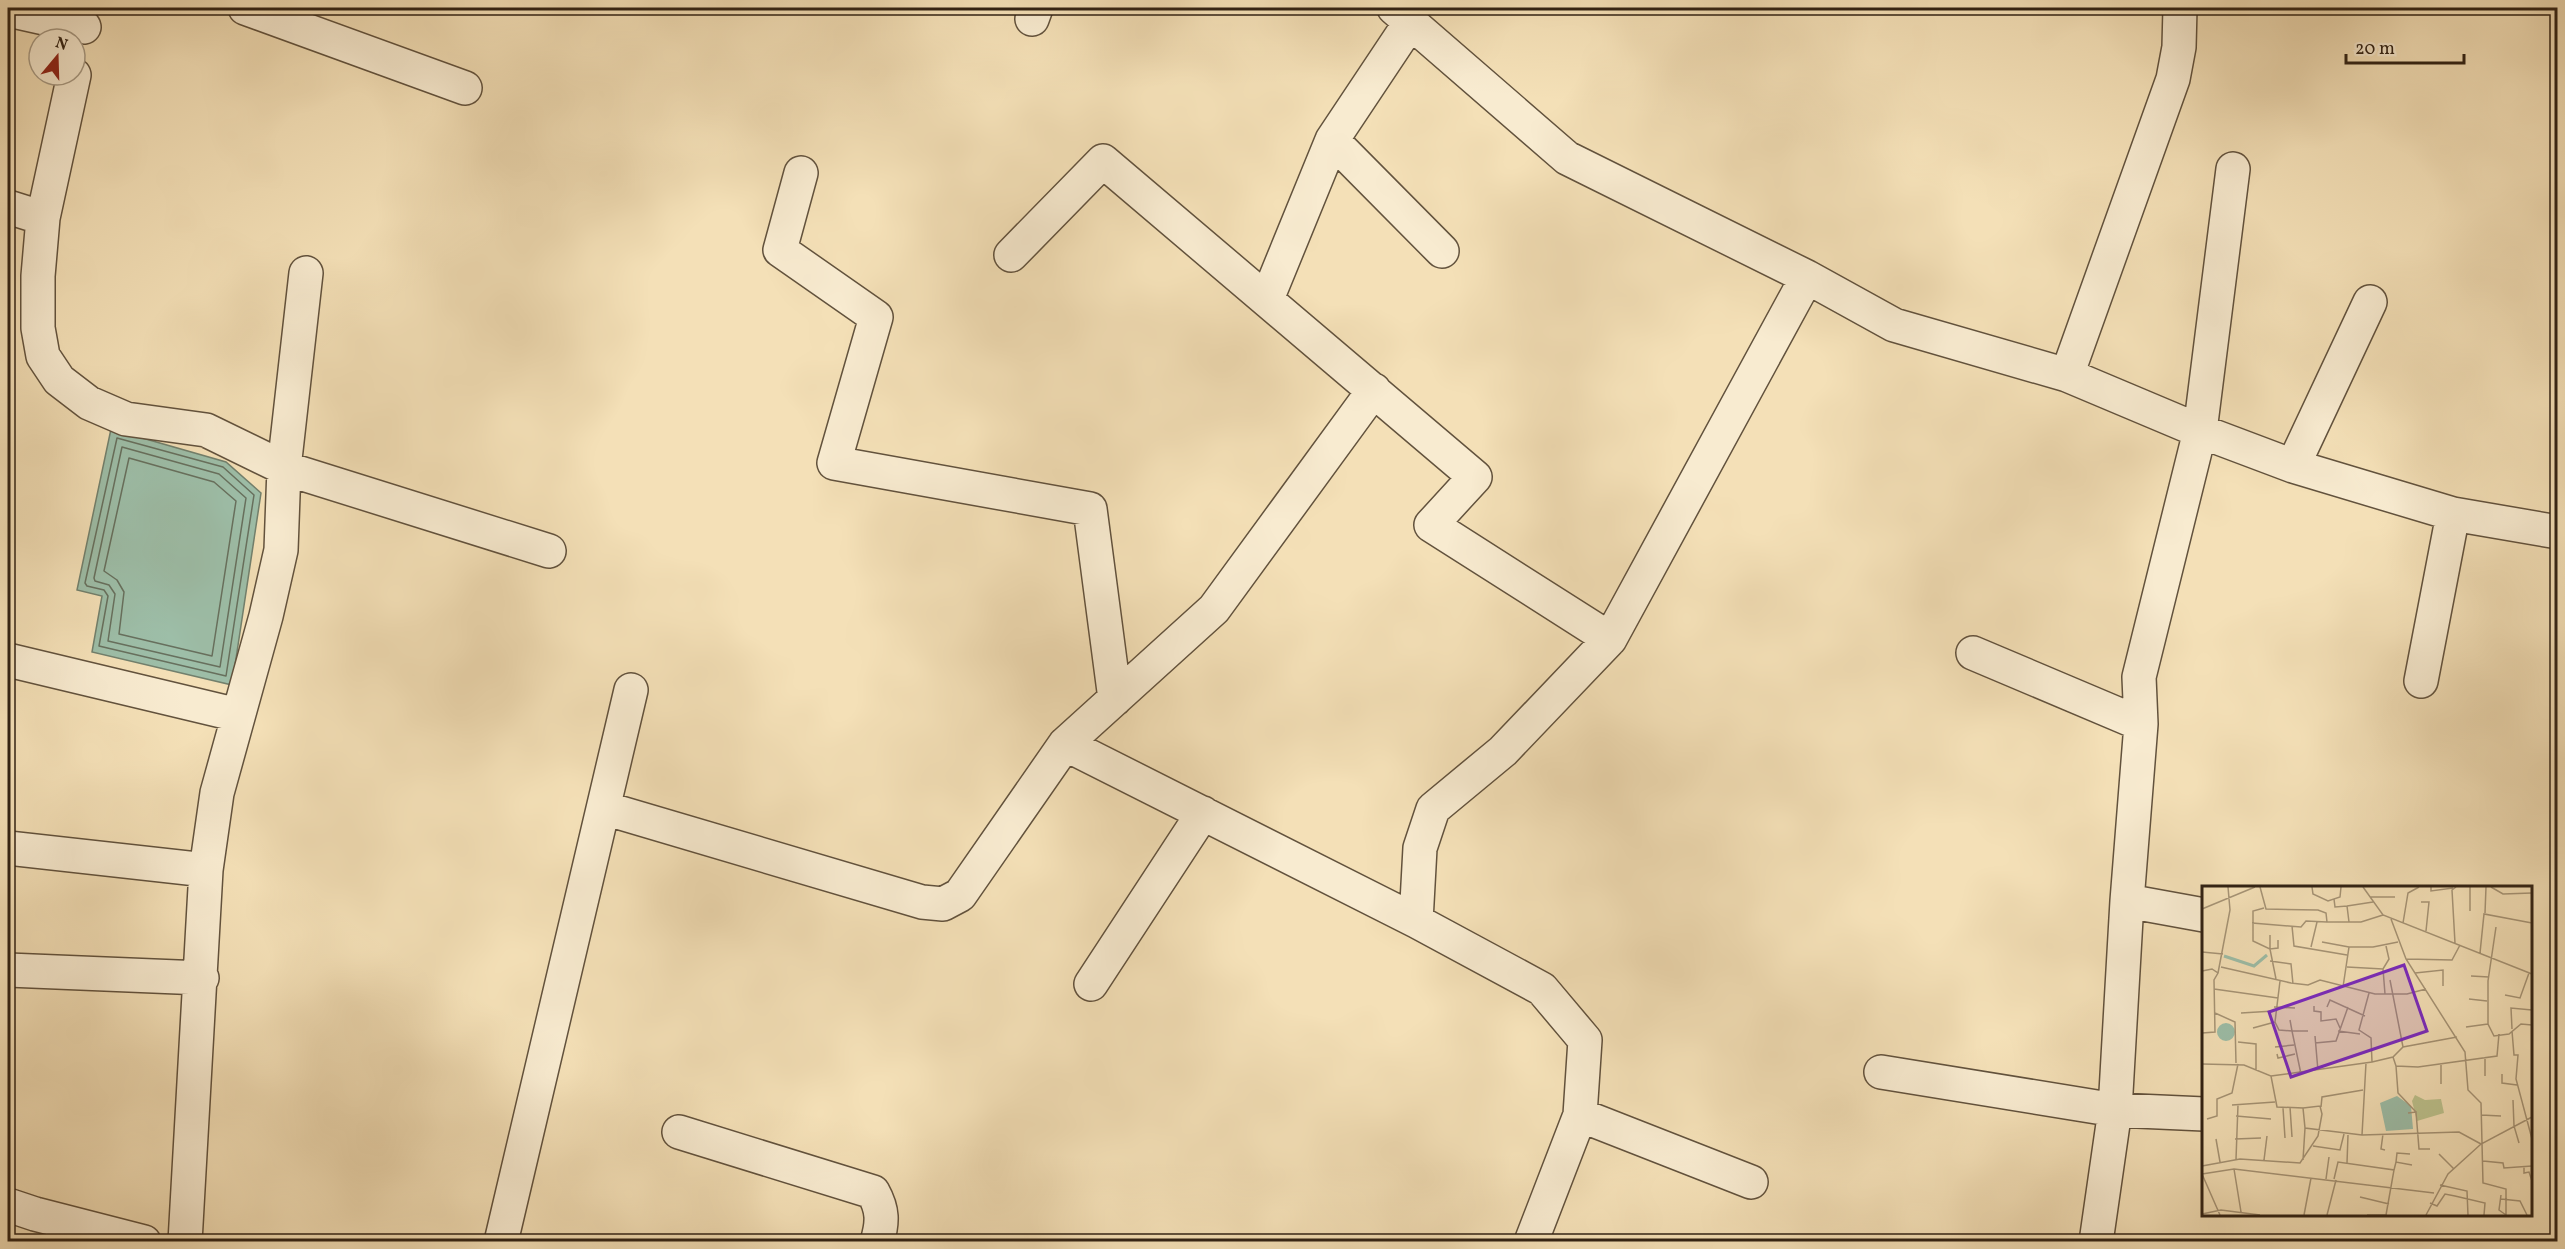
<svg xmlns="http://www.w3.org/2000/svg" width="2565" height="1249" font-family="Vollkorn,serif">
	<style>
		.water { fill: #9dbea8; stroke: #72806d; stroke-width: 1.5 }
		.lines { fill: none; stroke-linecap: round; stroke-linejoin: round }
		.shore { stroke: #67705e; stroke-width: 1.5 }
		.minor-casing { stroke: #62523d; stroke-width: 36 }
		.minor { stroke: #f8ebd0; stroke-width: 33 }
		.inset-river { fill: none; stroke: #9dbea8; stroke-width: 3 }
		.inset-road { fill: none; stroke: #a69476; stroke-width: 1.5 }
		.view { fill: #7b2cbf; fill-opacity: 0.15; stroke: #7b2cbf; stroke-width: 3 }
		.inset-edge { fill: none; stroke: #312214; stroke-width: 3 }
	</style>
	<rect width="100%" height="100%" fill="#f4e0b7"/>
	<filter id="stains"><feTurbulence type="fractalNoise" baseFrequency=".00333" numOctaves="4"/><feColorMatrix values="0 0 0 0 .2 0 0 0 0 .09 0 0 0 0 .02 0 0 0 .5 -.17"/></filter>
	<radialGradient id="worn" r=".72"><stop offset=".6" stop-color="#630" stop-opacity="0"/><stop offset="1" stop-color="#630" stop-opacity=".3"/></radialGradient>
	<path class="water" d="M 111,429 L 226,462 L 261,493 L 232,685 L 92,652 L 102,596 L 77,590 Z"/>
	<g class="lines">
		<path class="shore" d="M 117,438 L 223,467 L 254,495 L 226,676 L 99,646 L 108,596 L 104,590 L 87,586 L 85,583 Z
			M 122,447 L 219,474 L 246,498 L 220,667 L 108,641 L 115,594 L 109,585 L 95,581 L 94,578 Z
			M 129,458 L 214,482 L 236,501 L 212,656 L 119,634 L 124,592 L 117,580 L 104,571 Z"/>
		<g class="minor-casing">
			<path id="minor" d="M 245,8 L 465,88
				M 1394,8 L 1567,158 L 1807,277 L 1894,325 L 2067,375 L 2200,431 L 2293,466 L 2453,514 L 2558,532
				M 8,10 L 84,27
				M 1032,19 L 1036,8
				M 74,75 L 43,218 L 38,276 L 38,328 L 43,356 L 59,380 L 89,403 L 126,419 L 206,430 L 284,468 L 281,550 L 266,616 L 217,793 L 206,870 L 185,1242
				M 1332,140 L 1442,251
				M 801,173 L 780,250 L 876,317 L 834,463 L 1090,509 L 1115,699
				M 8,207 L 43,218
				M 1011,255 L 1103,161 L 1475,477 L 1431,525 L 1610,639
				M 306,273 L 284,468 L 549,551
				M 1267,299 L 1332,140 L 1410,23
				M 2067,375 L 2173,79 L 2179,47 L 2180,8
				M 2293,466 L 2370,302
				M 1973,653 L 2141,724
				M 8,660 L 238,715
				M 2421,681 L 2453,514
				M 1065,744 L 1416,921
				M 604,808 L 922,902 L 943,904 L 960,895 L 1065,744 L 1214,609 L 1374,390
				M 8,848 L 206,870
				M 2127,901 L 2204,915
				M 8,970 L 202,978
				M 1091,984 L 1203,813
				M 1881,1072 L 2115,1110 L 2204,1114
				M 1580,1115 L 1751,1182
				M 679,1132 L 873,1192 C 883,1210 883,1222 877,1242
				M 8,1205 L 35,1214 L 144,1242
				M 501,1242 L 631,690
				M 1531,1242 L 1580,1115 L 1585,1040 L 1542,989 L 1416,921 L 1420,848 L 1433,809 L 1503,751 L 1610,639 L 1807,277
				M 2096,1242 L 2115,1110 L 2127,901 L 2141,724 L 2139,677 L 2200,431 L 2233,169"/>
		</g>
		<use href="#minor" class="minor"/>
	</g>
	<g transform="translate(2202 886)">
		<rect width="330" height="330" fill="#f4e0b7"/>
		<path d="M 213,209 L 223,214 L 239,213 L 242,227 L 215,235 L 210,215 Z" fill="#bcc28d"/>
		<path d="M15 146a9 9 0 1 1 18 0a9 9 0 1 1-18 0ZM 195,210 L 209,220 L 211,243 L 184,245 L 178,217 Z" fill="#9dbea8"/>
		<path class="inset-river" d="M 22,70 L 52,80 L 65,69"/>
		<path class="inset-road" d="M 58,1 L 64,23 L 116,24 L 124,27 L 125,36 L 159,36 L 181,29M 110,1 L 111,8 L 126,15 L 138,11 L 139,1M 161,1 L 181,29 L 330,88M 229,1 L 229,5 L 251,2M 268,1 L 268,25M 289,1 L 301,8 L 330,7M 168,11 L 193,11M 132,13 L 133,21 L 145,20 L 147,36M 219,16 L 227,16 L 224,45M 145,20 L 171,16M 62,22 L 51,25 L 51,55 L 68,63 L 74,93M 0,23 L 53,1M 283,27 L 284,1M 189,33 L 204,73 L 263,166 L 266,204 L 279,217 L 281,297 L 304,303 L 304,329M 50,37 L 99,41 L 104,35 L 125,36M 201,37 L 206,7 L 217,1M 90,40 L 92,60 L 145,69M 294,41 L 286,95 L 286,138 L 292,150 L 307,148 L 319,138 L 330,139M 68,49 L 68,63 L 76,62 L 76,54M 120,56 L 147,61M 253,57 L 250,4 L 254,1M 109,61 L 115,36M 0,66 L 21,68M 278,67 L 282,28 L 330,37M 204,73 L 250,74 L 258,59M 68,75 L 89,78 L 91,98M 19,81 L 89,97 L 106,99 L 118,94 L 173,108 L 205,108 L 224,103M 145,81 L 181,83 L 187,73 L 184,60M 181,83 L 183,108M 0,85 L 10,83 L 16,87 L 12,94 L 13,146 L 0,147M 16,87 L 28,24 L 26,1M 213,87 L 241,84 L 241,100M 269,90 L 287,91M 188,94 L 201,161M 78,95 L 73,136 L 77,144 L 90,145 L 99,188M 141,101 L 147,61 L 171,61 L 196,56M 12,103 L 76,112M 167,107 L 157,144 L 169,152 L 170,176M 303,109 L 318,112 L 327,87M 267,113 L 285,115M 112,120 L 112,125 L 119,126 L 119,135 L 134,133 L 138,142M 72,121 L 93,122M 125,121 L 128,114 L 163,130M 13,127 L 33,136 L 34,177M 39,127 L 72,125M 88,134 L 90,145 L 106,145M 264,141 L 286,138M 51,142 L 73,136M 310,143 L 309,122 L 330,124M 136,145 L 158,148M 310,145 L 312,169 L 316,169 L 314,193 L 330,253M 113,150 L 116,185M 36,156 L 54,158 L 54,185M 113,157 L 134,155 L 146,121M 73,161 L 92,159M 75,168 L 76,172 L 93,168M 191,171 L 194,180 L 216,181 L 295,170 L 297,148M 283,171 L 283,190M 0,178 L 42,179 L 69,190 L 75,221 L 101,222 L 103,242 L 160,249 L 257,246 L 279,258M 239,179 L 239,198M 194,180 L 196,207 L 214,226M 300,188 L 300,197 L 315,199M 69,190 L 170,176 L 191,171 L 201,161 L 255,151M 311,214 L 312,240 L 317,257M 30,219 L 73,216M 88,221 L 90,251M 119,221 L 120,211 L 161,204M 81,222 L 83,252M 206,227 L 214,226 L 217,263 L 228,263M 279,229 L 299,230M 34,230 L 69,233M 5,233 L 15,230 L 15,213 L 30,207 L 36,178M 181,248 L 179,263 L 183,264M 160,249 L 164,177M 14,253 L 18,276M 33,253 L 59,252M 111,260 L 138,264 L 142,248M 237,268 L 252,283M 34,273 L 36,219M 62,274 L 65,250M 101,274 L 103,242M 281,275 L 301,277 L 302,282 L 330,280M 194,276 L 195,267 L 208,268M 145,277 L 146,249M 0,280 L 38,273 L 98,277 L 116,250 L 120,228 L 118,220 L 101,222M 322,280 L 322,287 L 327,286 L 330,295M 32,283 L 39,326M 192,284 L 194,276 L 210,279M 0,288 L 32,283 L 232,307M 0,288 L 18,329M 124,293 L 127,271M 132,293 L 136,276 L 192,284 L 184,329M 238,299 L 265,305 L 266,329M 299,309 L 297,324 L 304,329M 158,311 L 187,318M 299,313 L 318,315 L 325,329M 228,317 L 235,320 L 243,308 L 253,310 L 283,317 L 282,329M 0,328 L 19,324 L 58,329M 102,329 L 109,292M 125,329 L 134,294M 165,329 L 185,329M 224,329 L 246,288 L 279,258 L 330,231"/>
		<path class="view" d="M 202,79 L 225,145 L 89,191 L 67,126 Z"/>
		<rect width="330" height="330" class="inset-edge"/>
	</g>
	<rect width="2565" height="1249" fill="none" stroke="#f4e0b7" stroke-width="30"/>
	<rect x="9" y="9" width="2547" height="1231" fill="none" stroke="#312214" stroke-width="3"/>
	<rect x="15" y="15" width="2535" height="1219" fill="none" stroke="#312214" stroke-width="1.5"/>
	<g transform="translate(57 57) rotate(19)"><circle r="28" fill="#f8ebd0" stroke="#a89b85" stroke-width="1.5"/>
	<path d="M0-4.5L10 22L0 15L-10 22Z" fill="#8f2418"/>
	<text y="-9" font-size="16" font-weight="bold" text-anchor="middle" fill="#312214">N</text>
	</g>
	<path d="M2346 54v9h118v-9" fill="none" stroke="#312214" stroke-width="3"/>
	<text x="2355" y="54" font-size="18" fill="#312214" stroke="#f8ebd0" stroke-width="4.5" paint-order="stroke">20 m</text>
	<rect width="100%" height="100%" filter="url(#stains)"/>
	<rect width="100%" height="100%" fill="url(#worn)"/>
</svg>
